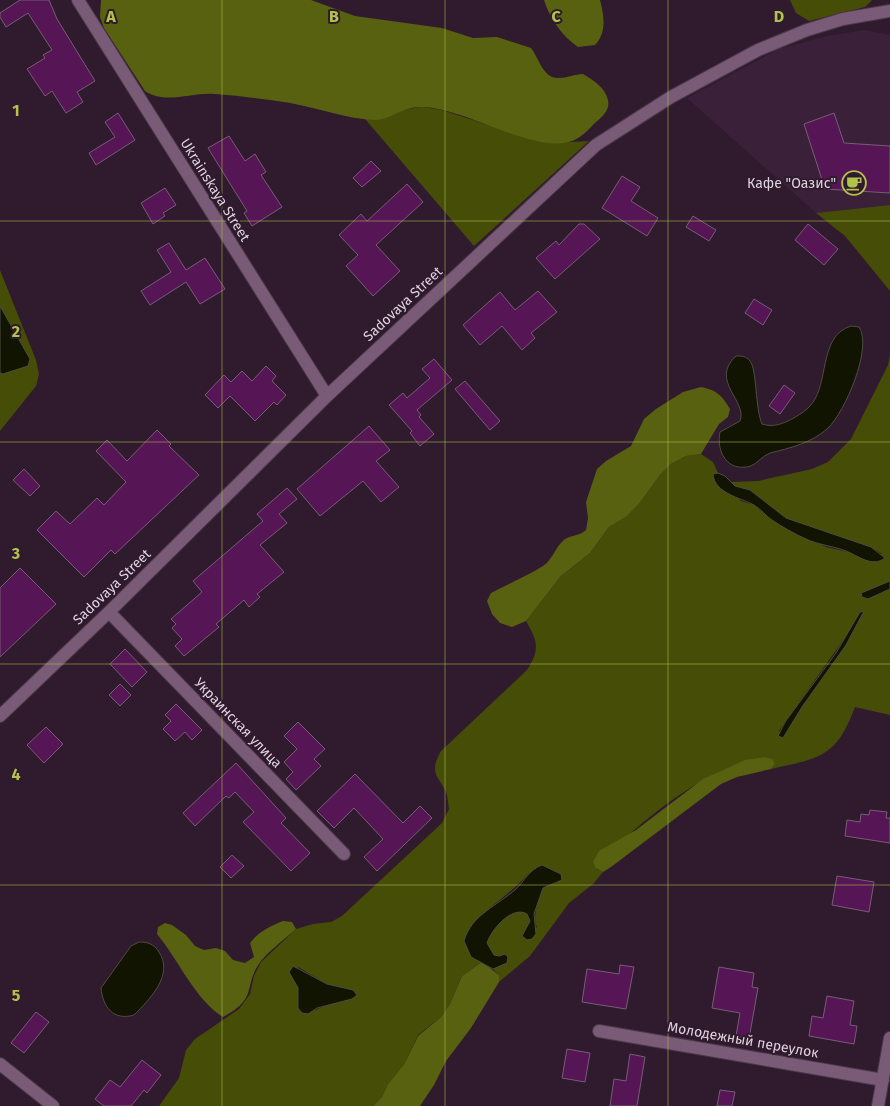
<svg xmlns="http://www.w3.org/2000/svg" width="890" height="1106" font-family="'Fira Sans',sans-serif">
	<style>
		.built { fill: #3b203a }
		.green { fill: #464d06; fill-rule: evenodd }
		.forest { fill: #586110 }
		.water { fill: #111400; stroke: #4f4d43 }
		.building { fill: #561555; stroke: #775d75 }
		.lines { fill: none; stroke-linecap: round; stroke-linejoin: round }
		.minor-casing { stroke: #4b374a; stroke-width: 14 }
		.minor { stroke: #795b77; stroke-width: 12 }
		.grid { fill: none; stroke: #b3c24b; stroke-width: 1; stroke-opacity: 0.55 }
		.labels { text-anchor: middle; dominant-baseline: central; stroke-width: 4; stroke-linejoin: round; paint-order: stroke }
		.poi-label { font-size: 14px; fill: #dfd1de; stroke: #2f1a2e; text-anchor: end }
		.street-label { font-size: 14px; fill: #dfd1de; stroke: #2f1a2e }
		.grid-label { font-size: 16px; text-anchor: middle; font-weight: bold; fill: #b3c24b; stroke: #2f1a2e; stroke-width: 4; stroke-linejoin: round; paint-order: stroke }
	</style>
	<rect width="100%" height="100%" fill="#2f1a2e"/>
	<path class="built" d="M 865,30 L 890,35 L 890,205 L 816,213 L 687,98 L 779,49 L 827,36 Z"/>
	<path class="green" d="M 790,0 L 872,0 L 865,7 L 809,21 L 796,13 Z
		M 423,107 L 442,110 L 534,140 L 554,143 L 589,141 L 474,246 L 365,119 C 386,120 400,108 423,107 Z
		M 890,205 L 890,291 L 845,236 L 816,213 Z
		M 0,270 L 36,360 L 39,374 L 36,386 L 0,431 Z
		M 890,355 L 890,581 L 861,593 L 868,599 L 890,589 L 890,715 L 855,707 C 836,758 820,758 771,769 L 775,764 L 764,757 C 706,766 634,825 596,868 L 603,872 L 593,884 L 569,903 L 530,956 L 499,982 L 499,975 L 493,969 L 506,963 L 494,955 L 487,943 C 491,929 511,905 527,914 L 530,921 L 524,932 L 537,927 C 532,919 538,897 543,889 C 547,884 552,884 558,883 L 529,873 C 511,894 488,906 470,927 L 482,962 L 462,976 L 450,1004 L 441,1017 L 418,1035 L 405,1063 L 388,1084 L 382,1097 L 373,1106 L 159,1106 L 179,1078 L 186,1050 L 195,1039 L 239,1009 L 250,994 L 254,976 L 261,962 L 296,929 L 313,924 L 331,922 L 342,916 L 442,823 L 449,809 C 448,803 448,797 446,792 C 437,774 429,773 441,751 L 527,670 C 540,649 538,642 526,621 L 561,576 L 590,553 L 609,527 L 626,517 L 639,504 L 660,475 L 671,464 L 686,456 L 701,454 L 713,462 L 718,473 L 713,474 L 741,501 L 754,505 L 772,520 L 826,547 L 848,552 L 882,554 L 871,547 L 799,524 L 786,518 L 750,490 L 735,486 L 730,482 L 758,481 L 812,469 L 828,462 L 851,439 L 888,365 ZM 864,611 L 846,645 L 802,707 L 783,738 L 779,731 L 785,722 ZM 298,967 L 327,984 L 353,990 C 341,997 314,1014 302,1013 L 298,1008 Z"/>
	<path class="forest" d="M 101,0 L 311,0 L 355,16 L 442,28 L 473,38 L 497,37 L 531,48 C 539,58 543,79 559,78 C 567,78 575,74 583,74 C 593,80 605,87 608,100 C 610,110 603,116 596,122 C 589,129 579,140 569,142 C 531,152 465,108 422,107 C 404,106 389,120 376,120 C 346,119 319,108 290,103 C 265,99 240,96 215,94 C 191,92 166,105 145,91 L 104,28 L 100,17 Z
		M 544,0 L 600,0 C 604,16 607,32 595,45 L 578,47 C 562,36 550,19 544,0 Z
		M 701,387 C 716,390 722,395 730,409 L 728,417 L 719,424 L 701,454 L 686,456 L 671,464 L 660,475 L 639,504 L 626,517 L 609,527 L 590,553 L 561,576 L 526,621 L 512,627 L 500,623 L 492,614 L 487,601 L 491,593 C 508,584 527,576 543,566 C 553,559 555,547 565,539 C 572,535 579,536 586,530 L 588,518 L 586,502 L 597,469 L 606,461 L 631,446 L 644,419 L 656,409 L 683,392 Z
		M 764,757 L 772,759 L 775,764 L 771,769 L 737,777 L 721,784 L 611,867 L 603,872 L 596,868 L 593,862 L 599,851 L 636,830 L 703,779 L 745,760 Z
		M 283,921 L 292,922 L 296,929 C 285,939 271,949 261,961 C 242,986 260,997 223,1017 C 197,1002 177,958 157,934 L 158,927 L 165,923 L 172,925 L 186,935 L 195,946 L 204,950 L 216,948 L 225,951 L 233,960 L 245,963 L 254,957 L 250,943 C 259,931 271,926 283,921 Z
		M 482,962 L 499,975 L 499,982 L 471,1028 L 446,1061 L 434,1085 L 420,1106 L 373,1106 L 382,1097 L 388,1084 L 405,1063 L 418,1036 L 441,1017 L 450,1004 L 462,976 Z"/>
	<path class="water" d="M 0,306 L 30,359 L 28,366 L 3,374 L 0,373 Z
		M 851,326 L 859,327 C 873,347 845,412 828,428 C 812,443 790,448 770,453 C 762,456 758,463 751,466 C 727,473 716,451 720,432 L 740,421 C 748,401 709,381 736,356 C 742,356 746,356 750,361 C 757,369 755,408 762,424 C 772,427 779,425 788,421 C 798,416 810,409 815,399 C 828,376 821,335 851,326 Z
		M 718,473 L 725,476 L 735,486 L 750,490 L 786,518 L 871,547 L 885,558 C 872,568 859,556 846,551 C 833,546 819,545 806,539 C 795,534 782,527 772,520 C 766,516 761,509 754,505 C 741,498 714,493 713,474 Z
		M 890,581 L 890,589 L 868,599 L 862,597 L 861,593 Z
		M 864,611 L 846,645 L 802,707 L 783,738 L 778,736 L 785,722 L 836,653 L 860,612 Z
		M 542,865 L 561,874 L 562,880 L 543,888 L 534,914 L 536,934 L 532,939 L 527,940 L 522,936 L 530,921 L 527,914 C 512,905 491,930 487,943 L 494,955 L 499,956 L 505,954 L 508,957 L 507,963 L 493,969 L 471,957 L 464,941 C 471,915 497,906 516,889 C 525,880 529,870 542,865 Z
		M 139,942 C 148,942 154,944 159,952 C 174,975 150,999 134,1015 C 113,1021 103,1007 101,988 L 131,946 Z
		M 293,966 L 327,984 L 353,990 L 357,995 L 352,999 L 317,1008 L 308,1014 L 302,1013 L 298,1008 L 298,988 L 289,972 Z"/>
	<path class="building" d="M 20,0 L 49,0 L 57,19 L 95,81 L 77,92 L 83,102 L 66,113 L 52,91 L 45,96 L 27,69 L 45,58 L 43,55 L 52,50 L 28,13 L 6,27 L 0,17 L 0,13 Z
		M 118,113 L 135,140 L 96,165 L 89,153 L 115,137 L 105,122 Z
		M 834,113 L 844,143 L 890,146 L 890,193 L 825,189 L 804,124 Z
		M 229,136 L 245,161 L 255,154 L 266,172 L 261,175 L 282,207 L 252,226 L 244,213 L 247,211 L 208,148 Z
		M 371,161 L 381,171 L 362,187 L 353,178 Z
		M 622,176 L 640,187 L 631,201 L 658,218 L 647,236 L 602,208 Z
		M 407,184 L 423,202 L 376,245 L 400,271 L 373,296 L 346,266 L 358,255 L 339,235 L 361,214 L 367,221 Z
		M 165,188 L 176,205 L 163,213 L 165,216 L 153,224 L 141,203 Z
		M 693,216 L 716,230 L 709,241 L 686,227 Z
		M 579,224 L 584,224 L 600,239 L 555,279 L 536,258 L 556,241 L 559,245 Z
		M 808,224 L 838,249 L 824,265 L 795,240 Z
		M 169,243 L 186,270 L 205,258 L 225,289 L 200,304 L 186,282 L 150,305 L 141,291 L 171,272 L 157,250 Z
		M 538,291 L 557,312 L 531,333 L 535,338 L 522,350 L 502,326 L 480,345 L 463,325 L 500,292 L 515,310 Z
		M 754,299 L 772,310 L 763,325 L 745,313 Z
		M 434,359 L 452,380 L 417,410 L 421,415 L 419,417 L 434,434 L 420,446 L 410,433 L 412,431 L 389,405 L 403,393 L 407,398 L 430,378 L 422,369 Z
		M 266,366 L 276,376 L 272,381 L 286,395 L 277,405 L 274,402 L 255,421 L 230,396 L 218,408 L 205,395 L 224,375 L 231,382 L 242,371 L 252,381 Z
		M 465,381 L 500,421 L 490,430 L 455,389 Z
		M 784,385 L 795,393 L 780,414 L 769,406 Z
		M 369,426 L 390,450 L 376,461 L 399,487 L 381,502 L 363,481 L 320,516 L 297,489 Z
		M 157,430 L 171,444 L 169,446 L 199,475 L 115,554 L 111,550 L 84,577 L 37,530 L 56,511 L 70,524 L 97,498 L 104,505 L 126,482 L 96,451 L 107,440 L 127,461 Z
		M 24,469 L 40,486 L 30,496 L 13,480 Z
		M 287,488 L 297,499 L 279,514 L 287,523 L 260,545 L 284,572 L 257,594 L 260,597 L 249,607 L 244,600 L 216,624 L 219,627 L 184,656 L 175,646 L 182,639 L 172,628 L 176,624 L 171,619 L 202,592 L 193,581 L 263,521 L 257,514 Z
		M 20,568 L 56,604 L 0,657 L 0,588 Z
		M 125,649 L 147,672 L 132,687 L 110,664 Z
		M 120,684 L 131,695 L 120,706 L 109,695 Z
		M 176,704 L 202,730 L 192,740 L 185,732 L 175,741 L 163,729 L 171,721 L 165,715 Z
		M 298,722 L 325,749 L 314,759 L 321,766 L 296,790 L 286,779 L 293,772 L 284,762 L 297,749 L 284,736 Z
		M 46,727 L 63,744 L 44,763 L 27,745 Z
		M 236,763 L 286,818 L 281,823 L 310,853 L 291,871 L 243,822 L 254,812 L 235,792 L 229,798 L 226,796 L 195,826 L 183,813 Z
		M 355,774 L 403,823 L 420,806 L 432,818 L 377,871 L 364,857 L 383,839 L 354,808 L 334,828 L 317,811 Z
		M 870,810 L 887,812 L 886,818 L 890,818 L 890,843 L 845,836 L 847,820 L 860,822 L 861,814 L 869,815 Z
		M 232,855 L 244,866 L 231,878 L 220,867 Z
		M 837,876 L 874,882 L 869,912 L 832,905 Z
		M 620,965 L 634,967 L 626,1009 L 582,1002 L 587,969 L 619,974 Z
		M 719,967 L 754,973 L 752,987 L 758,988 L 749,1039 L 736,1036 L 740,1013 L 712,1008 Z
		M 827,996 L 854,1001 L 850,1025 L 857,1026 L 854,1044 L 809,1036 L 812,1016 L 823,1018 Z
		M 36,1012 L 49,1022 L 24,1053 L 11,1043 Z
		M 567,1049 L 590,1053 L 585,1082 L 562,1078 Z
		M 630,1054 L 645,1057 L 637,1106 L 610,1106 L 614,1079 L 626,1081 Z
		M 142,1060 L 161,1075 L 147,1093 L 144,1090 L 131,1106 L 104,1106 L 95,1099 L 110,1080 L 120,1087 Z
		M 720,1090 L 735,1092 L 732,1106 L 717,1106 Z"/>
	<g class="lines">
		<g class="minor-casing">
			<path id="minor" d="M 78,0 L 327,396
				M 109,612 L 344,854
				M 0,716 L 109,612 L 327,396 L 596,145 L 671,97 L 758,50 L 807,30 L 843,19 L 890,11
				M 599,1031 L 883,1080
				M 0,1064 L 53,1106
				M 878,1106 L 890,1038"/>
		</g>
		<use href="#minor" class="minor"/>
	</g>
	<path class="grid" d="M 222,0 L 222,1106M 445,0 L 445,1106M 668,0 L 668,1106M 0,221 L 890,221M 0,442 L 890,442M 0,664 L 890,664M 0,885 L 890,885"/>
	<defs>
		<g id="cafe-ring" transform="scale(1.25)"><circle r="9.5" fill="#2f1a2e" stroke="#b3c24b" stroke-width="1.5"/><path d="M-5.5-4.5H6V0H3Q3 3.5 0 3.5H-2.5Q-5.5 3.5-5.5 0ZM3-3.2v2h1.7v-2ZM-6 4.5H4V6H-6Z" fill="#b3c24b"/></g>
	</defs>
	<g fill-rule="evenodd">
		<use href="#cafe-ring" x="854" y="183"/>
	</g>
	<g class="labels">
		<g class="poi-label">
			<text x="836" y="183">Кафе "Оазис"</text>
		</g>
		<g class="street-label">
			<text transform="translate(215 190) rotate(58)">Ukrainskaya Street</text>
			<text transform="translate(403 304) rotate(-43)">Sadovaya Street</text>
			<text transform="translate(112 587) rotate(-44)">Sadovaya Street</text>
			<text transform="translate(238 723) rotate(46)">Украинская улица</text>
			<text transform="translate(743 1040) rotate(10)">Молодежный переулок</text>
		</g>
	</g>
	<g class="grid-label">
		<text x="111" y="22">A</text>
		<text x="334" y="22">B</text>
		<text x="556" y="22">C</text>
		<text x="779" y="22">D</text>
		<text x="16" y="116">1</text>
		<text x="16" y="337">2</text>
		<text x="16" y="559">3</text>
		<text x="16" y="780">4</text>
		<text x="16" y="1001">5</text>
	</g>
</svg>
